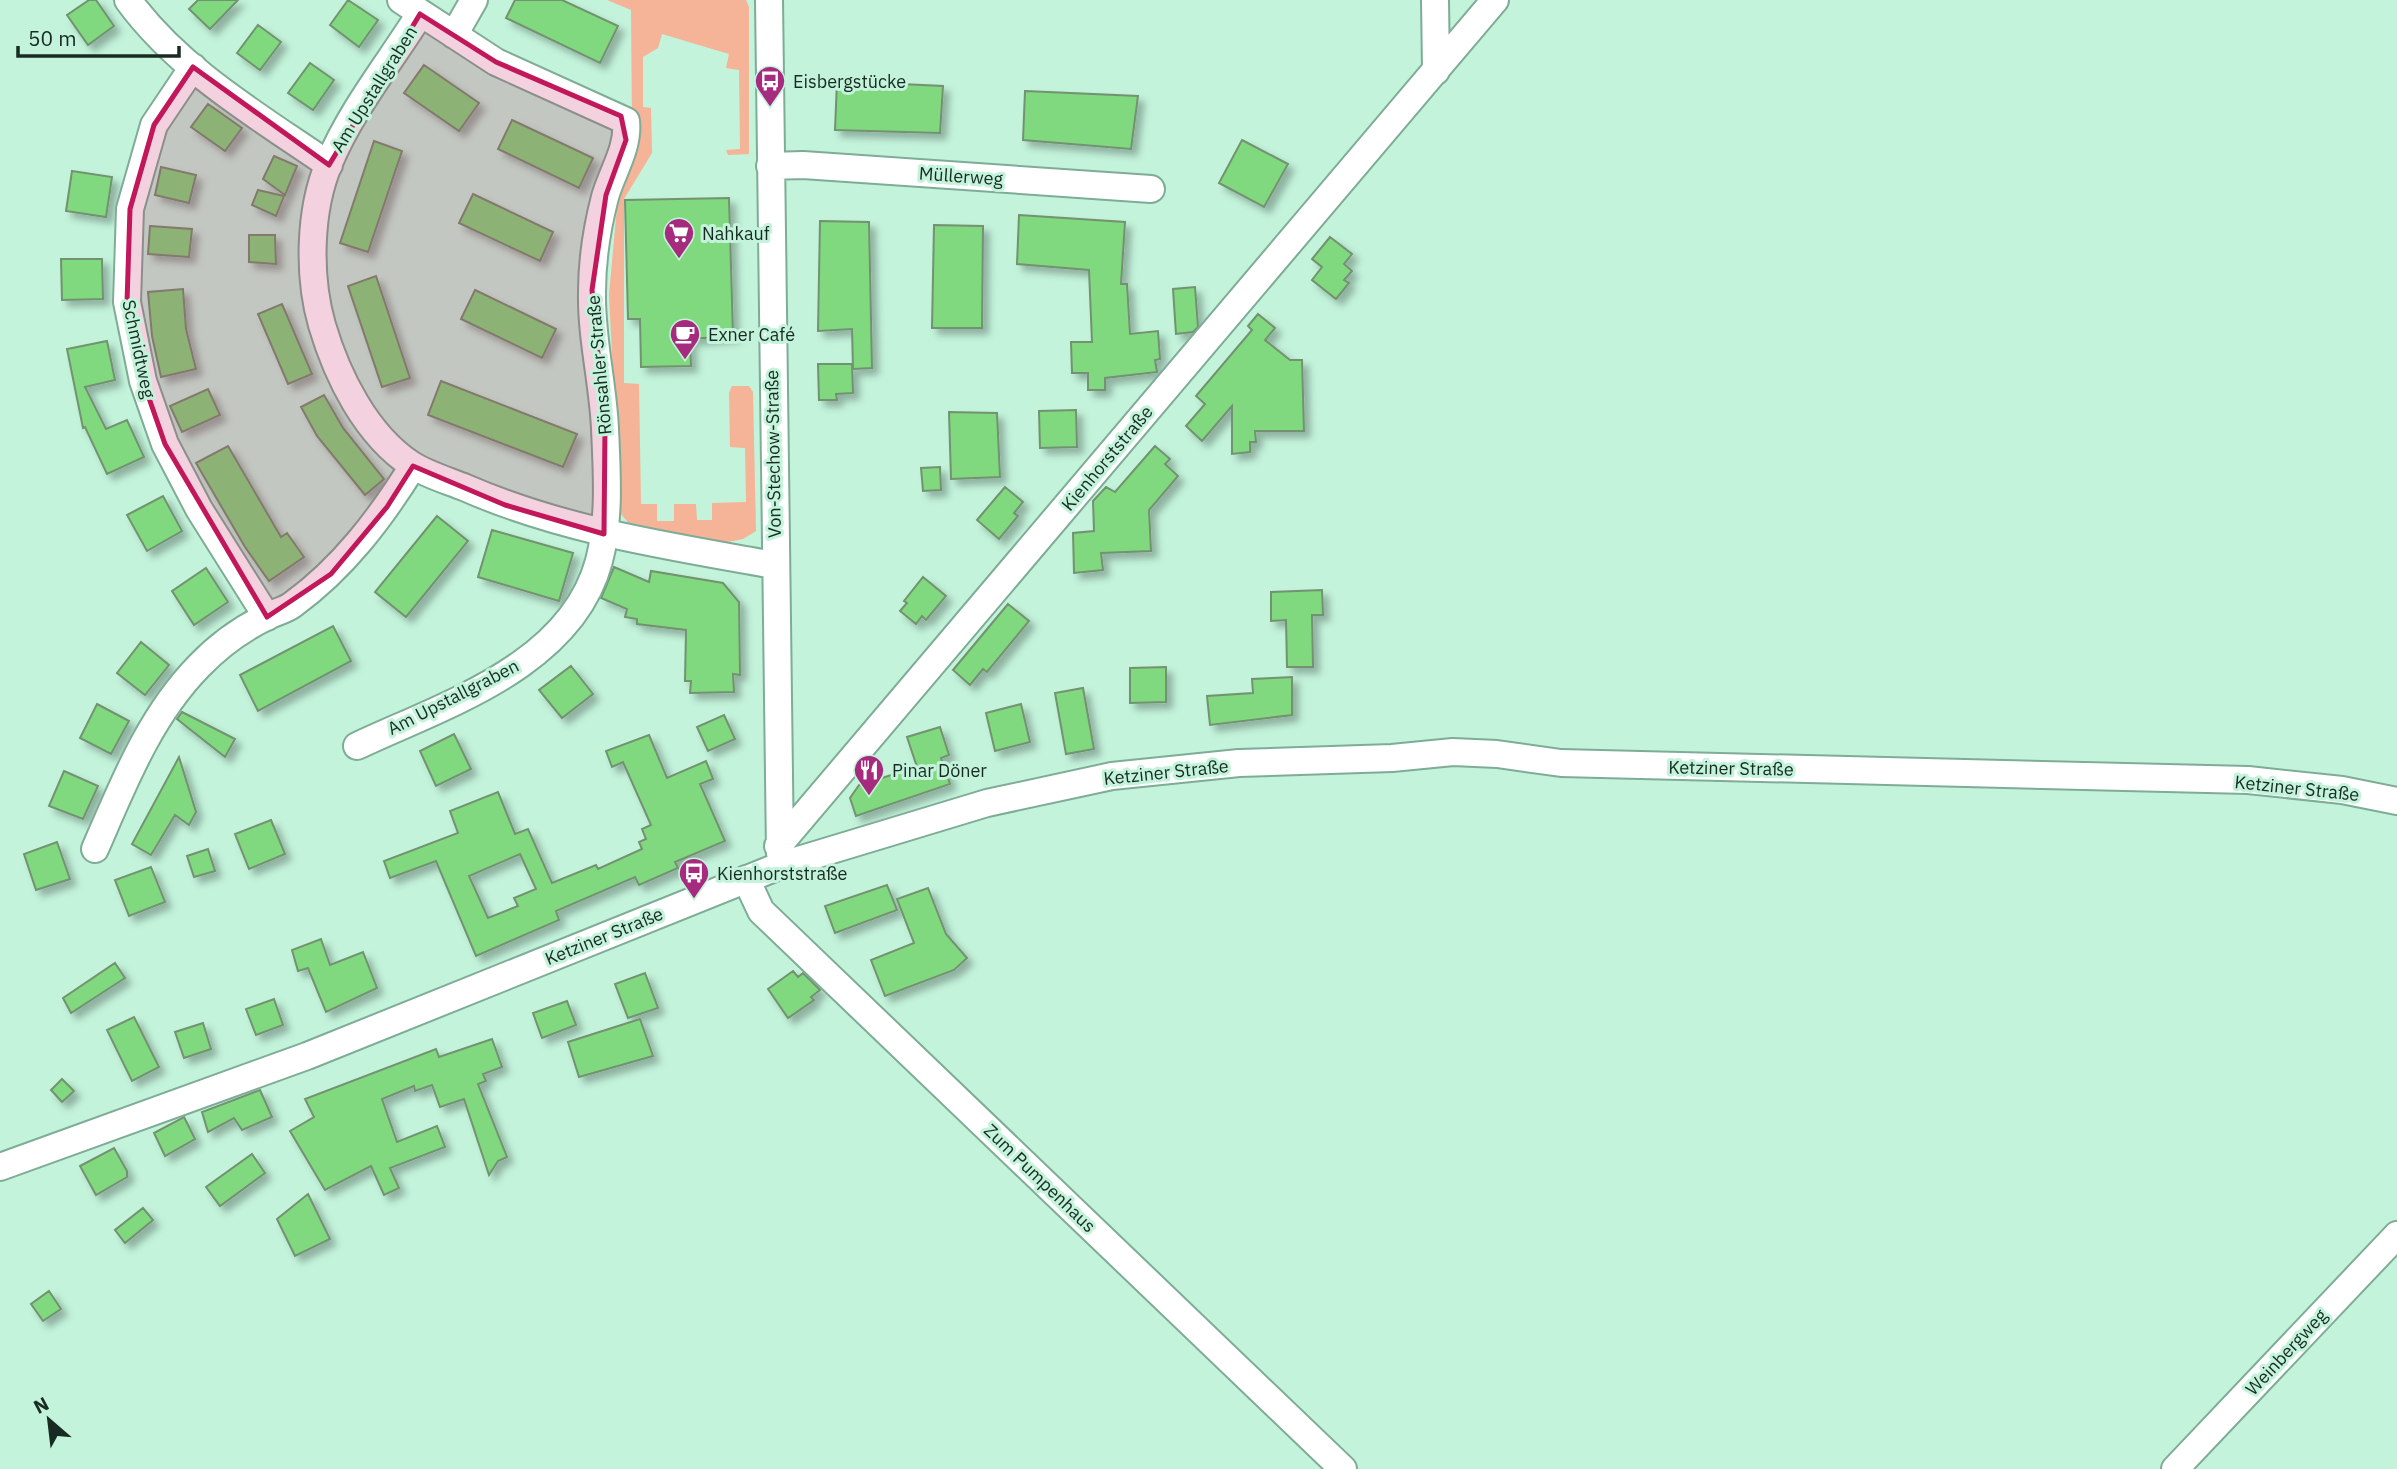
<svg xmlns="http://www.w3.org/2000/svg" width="2397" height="1469" font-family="'IBM Plex Sans',sans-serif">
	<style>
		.green { fill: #f5b398 }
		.building { fill: #80d97e; stroke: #739271; stroke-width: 2; fill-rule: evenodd; filter: url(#shadow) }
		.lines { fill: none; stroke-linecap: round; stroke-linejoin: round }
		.minor-casing { stroke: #7eac96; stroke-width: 30 }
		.minor { stroke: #fff; stroke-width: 26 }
		.marked { fill: #c2185b; fill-opacity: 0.2; stroke: #c2185b; stroke-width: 5; stroke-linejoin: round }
		.labels { text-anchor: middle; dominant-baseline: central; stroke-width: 6; stroke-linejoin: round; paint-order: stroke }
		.poi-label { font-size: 18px; fill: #182b22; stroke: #c3f3db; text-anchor: start }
		.street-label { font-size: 18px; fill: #182b22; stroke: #c3f3db }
	</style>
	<defs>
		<filter id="shadow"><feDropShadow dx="6" dy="6" stdDeviation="3.5" flood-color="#0004"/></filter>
	</defs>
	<rect width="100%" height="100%" fill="#c3f3db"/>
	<path class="green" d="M 607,0 L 746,0 L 749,7 L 749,154 L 728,155 L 726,150 L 740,149 L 739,70 L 726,68 L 729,54 L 662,34 L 658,48 L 643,57 L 643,107 L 651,108 L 652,153 L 624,199 L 624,383 L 639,384 L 641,504 L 657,504 L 657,521 L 674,521 L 674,504 L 696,504 L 697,520 L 712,520 L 712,503 L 746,502 L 745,448 L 730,447 L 729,393 L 732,386 L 749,386 L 753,392 L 756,531 L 743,539 L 723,543 L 633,528 L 620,513 L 609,295 L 618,196 L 632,128 L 631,10 Z"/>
	<path class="building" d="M 89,0 L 96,0 L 114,26 L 88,45 L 67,15 Z
		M 198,0 L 238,0 L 210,29 L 189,9 Z
		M 348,0 L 378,20 L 359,47 L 330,25 Z
		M 515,0 L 562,0 L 618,26 L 600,63 L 506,18 Z
		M 258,25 L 281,42 L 260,70 L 237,53 Z
		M 310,63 L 334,80 L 313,110 L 288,93 Z
		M 424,65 L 479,103 L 459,131 L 404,93 Z
		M 837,81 L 943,86 L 940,133 L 835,130 Z
		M 1025,91 L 1138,96 L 1131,149 L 1023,140 Z
		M 208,104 L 242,128 L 225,151 L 191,127 Z
		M 512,120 L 593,158 L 579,188 L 498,149 Z
		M 1242,140 L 1288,164 L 1264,207 L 1219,183 Z
		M 374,141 L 402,151 L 368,252 L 340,243 Z
		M 274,156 L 297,166 L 285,195 L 263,179 Z
		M 161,167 L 196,175 L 189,203 L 155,195 Z
		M 72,171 L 112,177 L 106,217 L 66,211 Z
		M 258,190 L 284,196 L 276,216 L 252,205 Z
		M 473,194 L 553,232 L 540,261 L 459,223 Z
		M 729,198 L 733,336 L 690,339 L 691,366 L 641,367 L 640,319 L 628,319 L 625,200 Z
		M 1019,215 L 1125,222 L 1121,284 L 1127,284 L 1130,334 L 1158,331 L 1160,359 L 1155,360 L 1157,372 L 1105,378 L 1105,390 L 1088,390 L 1088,373 L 1072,373 L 1071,342 L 1092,342 L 1089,270 L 1017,264 Z
		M 820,221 L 869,222 L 872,368 L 853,369 L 852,329 L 818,331 Z
		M 934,225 L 983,226 L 982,328 L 932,328 Z
		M 150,226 L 192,229 L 189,257 L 148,254 Z
		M 249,235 L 275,235 L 276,264 L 249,262 Z
		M 1330,237 L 1352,254 L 1344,264 L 1352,271 L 1344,280 L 1349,283 L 1336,299 L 1312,280 L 1322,267 L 1312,259 Z
		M 61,259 L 102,259 L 103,299 L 62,300 Z
		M 376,276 L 410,378 L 382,387 L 348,286 Z
		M 1195,287 L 1198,327 L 1193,332 L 1176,334 L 1173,289 Z
		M 183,289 L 186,329 L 196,369 L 161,377 L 152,336 L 148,292 Z
		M 475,290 L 556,329 L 542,358 L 461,319 Z
		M 282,304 L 312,374 L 288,384 L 258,314 Z
		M 1258,314 L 1275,328 L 1265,340 L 1290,360 L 1302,360 L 1304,431 L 1255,431 L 1256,442 L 1250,442 L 1250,452 L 1232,454 L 1232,406 L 1202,441 L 1186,426 L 1205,404 L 1196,396 L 1252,330 L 1248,326 Z
		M 107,341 L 115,380 L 85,387 L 106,429 L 127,420 L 144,457 L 107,474 L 85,427 L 83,428 L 67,349 Z
		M 818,364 L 852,364 L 853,393 L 836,394 L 837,400 L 819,400 Z
		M 441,381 L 577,434 L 563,467 L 428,415 Z
		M 208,389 L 220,415 L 182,432 L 170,406 Z
		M 324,395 L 343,428 L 384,479 L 365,495 L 317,436 L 301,407 Z
		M 1076,410 L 1077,447 L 1040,448 L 1039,411 Z
		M 949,412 L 997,413 L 1000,477 L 951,479 Z
		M 228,446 L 281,537 L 287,533 L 304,557 L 269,581 L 245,547 L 196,463 Z
		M 1155,446 L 1170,459 L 1165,464 L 1178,476 L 1149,510 L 1151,551 L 1101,553 L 1103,570 L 1074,573 L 1073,533 L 1094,531 L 1093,501 L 1106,487 L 1115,492 Z
		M 940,467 L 941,490 L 923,491 L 921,468 Z
		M 1005,487 L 1023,502 L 1014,513 L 1018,516 L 999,539 L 977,520 Z
		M 163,496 L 182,531 L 147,551 L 127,515 Z
		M 437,516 L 468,541 L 406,617 L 375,592 Z
		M 492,530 L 573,553 L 559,601 L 478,577 Z
		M 614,567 L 649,582 L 651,571 L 723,583 L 739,602 L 740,675 L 733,674 L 734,692 L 690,693 L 691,681 L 685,681 L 686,630 L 637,624 L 637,619 L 625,617 L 627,609 L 601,598 Z
		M 206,568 L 228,602 L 194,625 L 172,591 Z
		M 923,577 L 946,596 L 926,620 L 922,616 L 916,624 L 900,611 L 907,603 L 904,601 Z
		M 1322,590 L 1323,615 L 1312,615 L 1313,667 L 1287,667 L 1286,620 L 1271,621 L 1271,592 Z
		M 1008,604 L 1029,621 L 987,672 L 983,669 L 970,685 L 953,670 Z
		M 333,626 L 351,661 L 258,711 L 240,675 Z
		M 141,642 L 169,665 L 145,695 L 117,673 Z
		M 571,666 L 593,694 L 562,718 L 539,690 Z
		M 1166,667 L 1166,702 L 1130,703 L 1130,668 Z
		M 1292,677 L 1292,715 L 1210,725 L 1207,696 L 1253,693 L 1252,679 Z
		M 1083,688 L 1094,749 L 1066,754 L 1055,693 Z
		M 97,704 L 129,721 L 111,754 L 80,738 Z
		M 1021,704 L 1030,742 L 995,751 L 986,713 Z
		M 182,712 L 235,739 L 225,757 L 177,719 Z
		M 724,715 L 735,739 L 708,751 L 697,727 Z
		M 940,727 L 949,755 L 941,758 L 950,784 L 856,816 L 850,798 L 859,785 L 917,767 L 907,737 Z
		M 454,734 L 471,769 L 436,786 L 420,751 Z
		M 649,735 L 667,778 L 706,761 L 713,779 L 700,784 L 725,841 L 675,862 L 678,868 L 639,885 L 635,877 L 556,911 L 559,920 L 476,956 L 436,861 L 390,878 L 384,861 L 458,833 L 450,811 L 498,792 L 515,834 L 528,829 L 552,883 L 596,865 L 598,869 L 642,849 L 639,842 L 646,839 L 642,829 L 651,825 L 623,762 L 612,767 L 606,751 ZM 520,854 L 536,889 L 514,898 L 518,906 L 488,918 L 469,876 Z
		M 179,757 L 196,812 L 189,825 L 175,815 L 151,855 L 132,844 Z
		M 64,771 L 98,786 L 83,819 L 49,806 Z
		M 271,820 L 285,854 L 249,869 L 235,834 Z
		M 57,842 L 70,879 L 36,890 L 24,854 Z
		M 208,849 L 215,871 L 194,877 L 187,856 Z
		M 151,867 L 165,902 L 129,916 L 115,880 Z
		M 887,885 L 897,910 L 835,933 L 825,906 Z
		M 928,888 L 946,934 L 967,958 L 954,970 L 885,996 L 871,960 L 914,943 L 897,899 Z
		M 321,939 L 330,965 L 363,952 L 377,988 L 326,1012 L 308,968 L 298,971 L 292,950 Z
		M 115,963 L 125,978 L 71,1013 L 63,998 Z
		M 793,971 L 798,977 L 803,973 L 820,990 L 811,997 L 814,1000 L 788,1018 L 768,989 Z
		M 645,973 L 658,1008 L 628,1018 L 615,984 Z
		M 274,999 L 283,1025 L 256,1035 L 246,1009 Z
		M 567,1001 L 576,1025 L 542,1038 L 533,1013 Z
		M 134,1017 L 159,1067 L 132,1081 L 107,1030 Z
		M 640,1019 L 653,1056 L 579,1077 L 568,1042 Z
		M 203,1023 L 211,1049 L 184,1058 L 175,1032 Z
		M 492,1039 L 502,1067 L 483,1074 L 486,1081 L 478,1084 L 507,1157 L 498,1161 L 489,1175 L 464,1099 L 440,1107 L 432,1085 L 415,1091 L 414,1086 L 382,1099 L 397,1142 L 437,1126 L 445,1147 L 390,1168 L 399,1188 L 384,1195 L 371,1166 L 325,1190 L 290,1131 L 314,1117 L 305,1099 L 436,1049 L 439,1057 Z
		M 62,1079 L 74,1091 L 62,1102 L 51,1090 Z
		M 260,1090 L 272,1117 L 242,1130 L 234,1118 L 208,1132 L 202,1112 Z
		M 184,1117 L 195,1139 L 165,1156 L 154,1133 Z
		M 114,1148 L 127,1171 L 127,1177 L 96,1195 L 80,1166 Z
		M 252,1154 L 265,1173 L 220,1206 L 206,1187 Z
		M 308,1194 L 330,1239 L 295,1256 L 277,1219 Z
		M 143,1208 L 153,1220 L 125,1243 L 115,1230 Z
		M 49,1291 L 61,1309 L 43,1321 L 31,1304 Z"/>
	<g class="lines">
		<g class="minor-casing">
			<path id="minor" d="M 128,0 C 179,70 258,116 329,165
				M 769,0 L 780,853
				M 1435,0 L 1436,71
				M 420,14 C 390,62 351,110 329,163 C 309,211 308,276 322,325 C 337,376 366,435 412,465 C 428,475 449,481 466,488 C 565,531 669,546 774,565
				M 454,35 L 474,0
				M 193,67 L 154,125 L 130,209 L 127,302 L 143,381 L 165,444 L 199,509 L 267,617
				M 770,166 L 803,165 L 1151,189
				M 357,746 C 444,705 571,666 599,561 C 610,519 607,473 605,429 C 603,383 591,338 592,292 C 592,260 597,228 605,197 C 612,172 629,148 626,121 L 496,62 L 401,0
				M 778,846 L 1495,0
				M 95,849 C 123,785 149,717 199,666 C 218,646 243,628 268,616 C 276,612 285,610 292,605 C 343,568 380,519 413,466
				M 746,879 L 761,911 L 1343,1469
				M 0,1167 L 307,1056 L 782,865 L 987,803 L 1112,776 L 1239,763 L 1392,758 L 1453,752 L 1497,754 L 1561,763 L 2248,780 L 2342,790 L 2397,801
				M 2175,1469 L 2397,1235"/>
		</g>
		<use href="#minor" class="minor"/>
	</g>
	<path class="marked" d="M 420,14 L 496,62 L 621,116 L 626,140 L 606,195 L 592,290 L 605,426 L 604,534 L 505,505 L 413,466 L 387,507 L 331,574 L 267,617 L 165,444 L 143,381 L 127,302 L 130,209 L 154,125 L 193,67 L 329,165 Z"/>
	<defs>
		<g id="bus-pin" transform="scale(1.575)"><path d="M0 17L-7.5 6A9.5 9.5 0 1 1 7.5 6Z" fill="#a62b7f" stroke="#c3f3db"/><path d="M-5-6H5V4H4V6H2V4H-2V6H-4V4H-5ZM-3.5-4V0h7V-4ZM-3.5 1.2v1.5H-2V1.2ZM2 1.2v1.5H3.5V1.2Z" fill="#fff"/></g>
		<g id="supermarket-pin" transform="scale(1.575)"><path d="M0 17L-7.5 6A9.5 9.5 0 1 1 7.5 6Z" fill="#a62b7f" stroke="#c3f3db"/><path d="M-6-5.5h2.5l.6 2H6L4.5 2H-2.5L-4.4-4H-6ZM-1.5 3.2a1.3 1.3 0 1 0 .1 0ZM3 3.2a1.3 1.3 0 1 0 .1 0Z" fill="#fff"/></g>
		<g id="cafe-pin" transform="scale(1.575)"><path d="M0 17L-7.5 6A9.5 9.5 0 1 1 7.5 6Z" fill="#a62b7f" stroke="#c3f3db"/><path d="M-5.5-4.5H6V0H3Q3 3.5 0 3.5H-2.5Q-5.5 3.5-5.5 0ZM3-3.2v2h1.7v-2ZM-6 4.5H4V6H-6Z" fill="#fff"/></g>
		<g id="restaurant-pin" transform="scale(1.575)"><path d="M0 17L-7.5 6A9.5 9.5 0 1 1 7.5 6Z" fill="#a62b7f" stroke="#c3f3db"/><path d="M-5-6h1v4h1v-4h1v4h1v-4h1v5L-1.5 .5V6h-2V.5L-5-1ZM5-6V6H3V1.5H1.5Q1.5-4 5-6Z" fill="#fff"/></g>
	</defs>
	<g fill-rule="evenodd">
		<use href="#bus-pin" x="770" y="81"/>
		<use href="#supermarket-pin" x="679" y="233"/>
		<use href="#cafe-pin" x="685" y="334"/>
		<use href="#restaurant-pin" x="869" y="770"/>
		<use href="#bus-pin" x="694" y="873"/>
	</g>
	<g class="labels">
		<g class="poi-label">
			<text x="793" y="81">Eisbergstücke</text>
			<text x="702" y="233">Nahkauf</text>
			<text x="708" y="334">Exner Café</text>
			<text x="892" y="770">Pinar Döner</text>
			<text x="717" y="873">Kienhorststraße</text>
		</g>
		<g class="street-label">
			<text transform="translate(374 89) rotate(-58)">Am Upstallgraben</text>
			<text transform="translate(961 176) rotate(4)">Müllerweg</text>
			<text transform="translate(139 349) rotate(78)">Schmidtweg</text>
			<text transform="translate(599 365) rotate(-95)">Rönsahler Straße</text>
			<text transform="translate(773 454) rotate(-91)">Von-Stechow-Straße</text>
			<text transform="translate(1107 458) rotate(-50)">Kienhorststraße</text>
			<text transform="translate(453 697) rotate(-27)">Am Upstallgraben</text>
			<text transform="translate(1731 768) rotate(1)">Ketziner Straße</text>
			<text transform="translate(1166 772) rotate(-6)">Ketziner Straße</text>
			<text transform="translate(2297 788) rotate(6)">Ketziner Straße</text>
			<text transform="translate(604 936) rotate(-22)">Ketziner Straße</text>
			<text transform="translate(1040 1178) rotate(44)">Zum Pumpenhaus</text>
			<text transform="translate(2286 1352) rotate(-47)">Weinbergweg</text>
		</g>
	</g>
	<g transform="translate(49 1420) rotate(332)" stroke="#c3f3db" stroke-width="5" paint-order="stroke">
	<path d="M0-5L12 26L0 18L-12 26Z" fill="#182b22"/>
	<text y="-10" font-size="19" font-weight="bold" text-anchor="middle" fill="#182b22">N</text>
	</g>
	<path d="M18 46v10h161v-10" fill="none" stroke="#182b22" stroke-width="3.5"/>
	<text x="28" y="46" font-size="21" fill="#182b22" stroke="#c3f3db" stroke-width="5" paint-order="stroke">50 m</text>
</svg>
